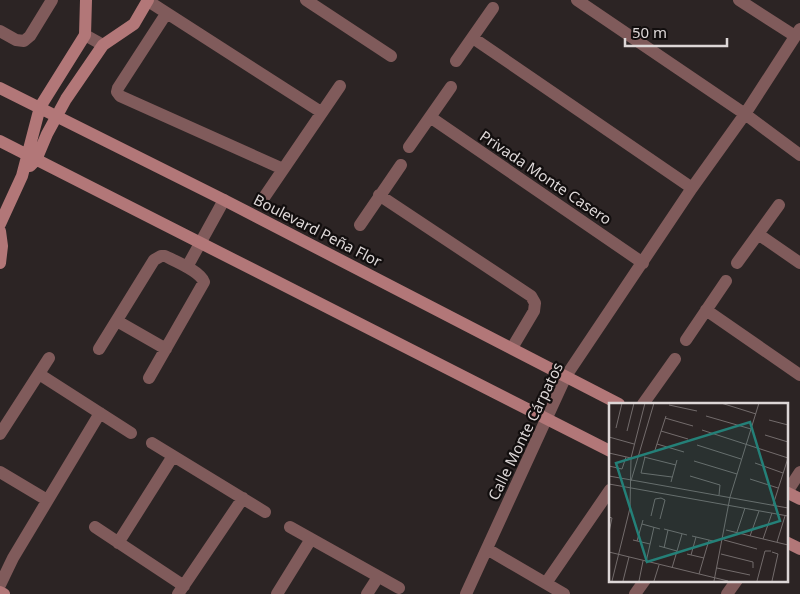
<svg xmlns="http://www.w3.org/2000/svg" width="800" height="594" font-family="'Noto Sans',sans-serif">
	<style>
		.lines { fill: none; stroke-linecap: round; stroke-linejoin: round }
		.street { stroke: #805b5b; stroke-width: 12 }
		.secondary { stroke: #b27778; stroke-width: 12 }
		.labels { text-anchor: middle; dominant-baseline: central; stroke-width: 4.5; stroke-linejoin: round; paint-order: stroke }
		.street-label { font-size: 15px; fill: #ddd7d7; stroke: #120e0e }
		.inset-road { fill: none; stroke: #736c6c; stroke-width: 1 }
		.view { fill: #248078; fill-opacity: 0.15; stroke: #248078; stroke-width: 2.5 }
		.inset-edge { fill: none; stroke: #ddd7d7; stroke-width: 2.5 }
	</style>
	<rect width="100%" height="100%" fill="#2c2424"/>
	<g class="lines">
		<path class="street" d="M 306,0 L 391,56
			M 577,0 L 745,114 L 800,155
			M 739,0 L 795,36
			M 148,1 L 321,112
			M 166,14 L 118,88 L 117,92 L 120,96 L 283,169
			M 0,31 L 16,40 L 24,41 L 30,36 L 52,0
			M 85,35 L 103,45
			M 473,38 L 692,188
			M 456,61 L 493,8
			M 430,117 L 643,263
			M 409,147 L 451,87
			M 379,195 L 531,296 L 535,303 L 534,311 L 512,348
			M 265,196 L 340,86
			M 360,225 L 401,165
			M 758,234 L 800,263
			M 737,263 L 779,205
			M 187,267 L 224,200
			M 706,310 L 800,375
			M 117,321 L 166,349
			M 686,340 L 726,281
			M 99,349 L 154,260 L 161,256 L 165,256 C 175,261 200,271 204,282 L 149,378
			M 39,374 L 131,433
			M 643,404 L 675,359
			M 0,434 L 49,358
			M 152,443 L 265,512
			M 0,472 L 47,500
			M 787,492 L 800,472
			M 95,527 L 184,586
			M 290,527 L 399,588
			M 118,543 L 173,456
			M 487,549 L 564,594
			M 546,583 L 610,490
			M 0,585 L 13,558 L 100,413
			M 178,594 L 243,498
			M 277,594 L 311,539
			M 367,594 L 378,577
			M 466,594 L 566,376 L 692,188 L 745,114 L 800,29
			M 635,594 L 645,580
			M 727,594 L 737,580"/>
		<path class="secondary" d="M 0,88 L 224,200 L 619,404
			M 0,141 L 610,451
			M 30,166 L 36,160 L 47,134 L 66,99 L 103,45 L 134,24 L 148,0
			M 0,224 L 22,176 L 40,107 L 85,35 L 86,0
			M 0,231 L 2,246 L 0,263
			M 786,492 L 800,499
			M 786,542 L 800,549
			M 0,592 L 4,594"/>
	</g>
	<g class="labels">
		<g class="street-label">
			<text transform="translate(546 177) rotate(34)">Privada Monte Casero</text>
			<text transform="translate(318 230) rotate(27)">Boulevard Peña Flor</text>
			<text transform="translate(525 431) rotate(-64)">Calle Monte Cárpatos</text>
		</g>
	</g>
	<g transform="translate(609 403)">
		<rect width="179" height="179" fill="#2c2424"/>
		<path class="inset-road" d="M 112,0 L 147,11M 60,2 L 88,8M 97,13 L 142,26M 56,15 L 84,23M 160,17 L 179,22M 7,25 L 13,0M 93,27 L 179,55M 18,28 L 25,0M 52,28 L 79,36M 156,32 L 179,39M 0,34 L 25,41M 48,41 L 75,49M 88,42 L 132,56M 46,47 L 57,13M 0,50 L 22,55M 35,54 L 67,62M 36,54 L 32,70 L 63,74M 85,58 L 128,71M 146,60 L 174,70M 0,63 L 13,66 L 17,54M 0,73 L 179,105M 81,73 L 111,82 L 110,92M 141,76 L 169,85M 22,78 L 45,0M 62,79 L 68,57M 0,81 L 179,113M 164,102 L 179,55M 42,113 L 46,96 L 52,95 L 56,97 L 51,116M 0,114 L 3,115 L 0,129M 33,121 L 51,126M 55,126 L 78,132M 117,127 L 179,142M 128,129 L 136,105M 83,133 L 104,138M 141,133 L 150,108M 154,136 L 163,110M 24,137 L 41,141M 115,137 L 148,146M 28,138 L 34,117M 168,139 L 176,113M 50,143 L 68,148M 55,145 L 59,127M 0,149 L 119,178M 78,151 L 95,155M 112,151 L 144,159 L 144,165M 82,152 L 87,134M 37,159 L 45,124M 63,165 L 73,131M 108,165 L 141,172M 90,171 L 100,137M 3,178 L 21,105 L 22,55 L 36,0M 14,178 L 20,154M 30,178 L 34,158M 45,178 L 50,162M 105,178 L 121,94 L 150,0M 148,178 L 156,148 L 162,148M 163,178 L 169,151 L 163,149"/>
		<path class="view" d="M 141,19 L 171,118 L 38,159 L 7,60 Z"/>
		<rect width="179" height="179" class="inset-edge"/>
	</g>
	<path d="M625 38v8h102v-8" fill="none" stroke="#ddd7d7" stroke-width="2.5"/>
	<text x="632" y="38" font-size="15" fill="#ddd7d7" stroke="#120e0e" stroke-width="4" paint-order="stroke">50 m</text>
</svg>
